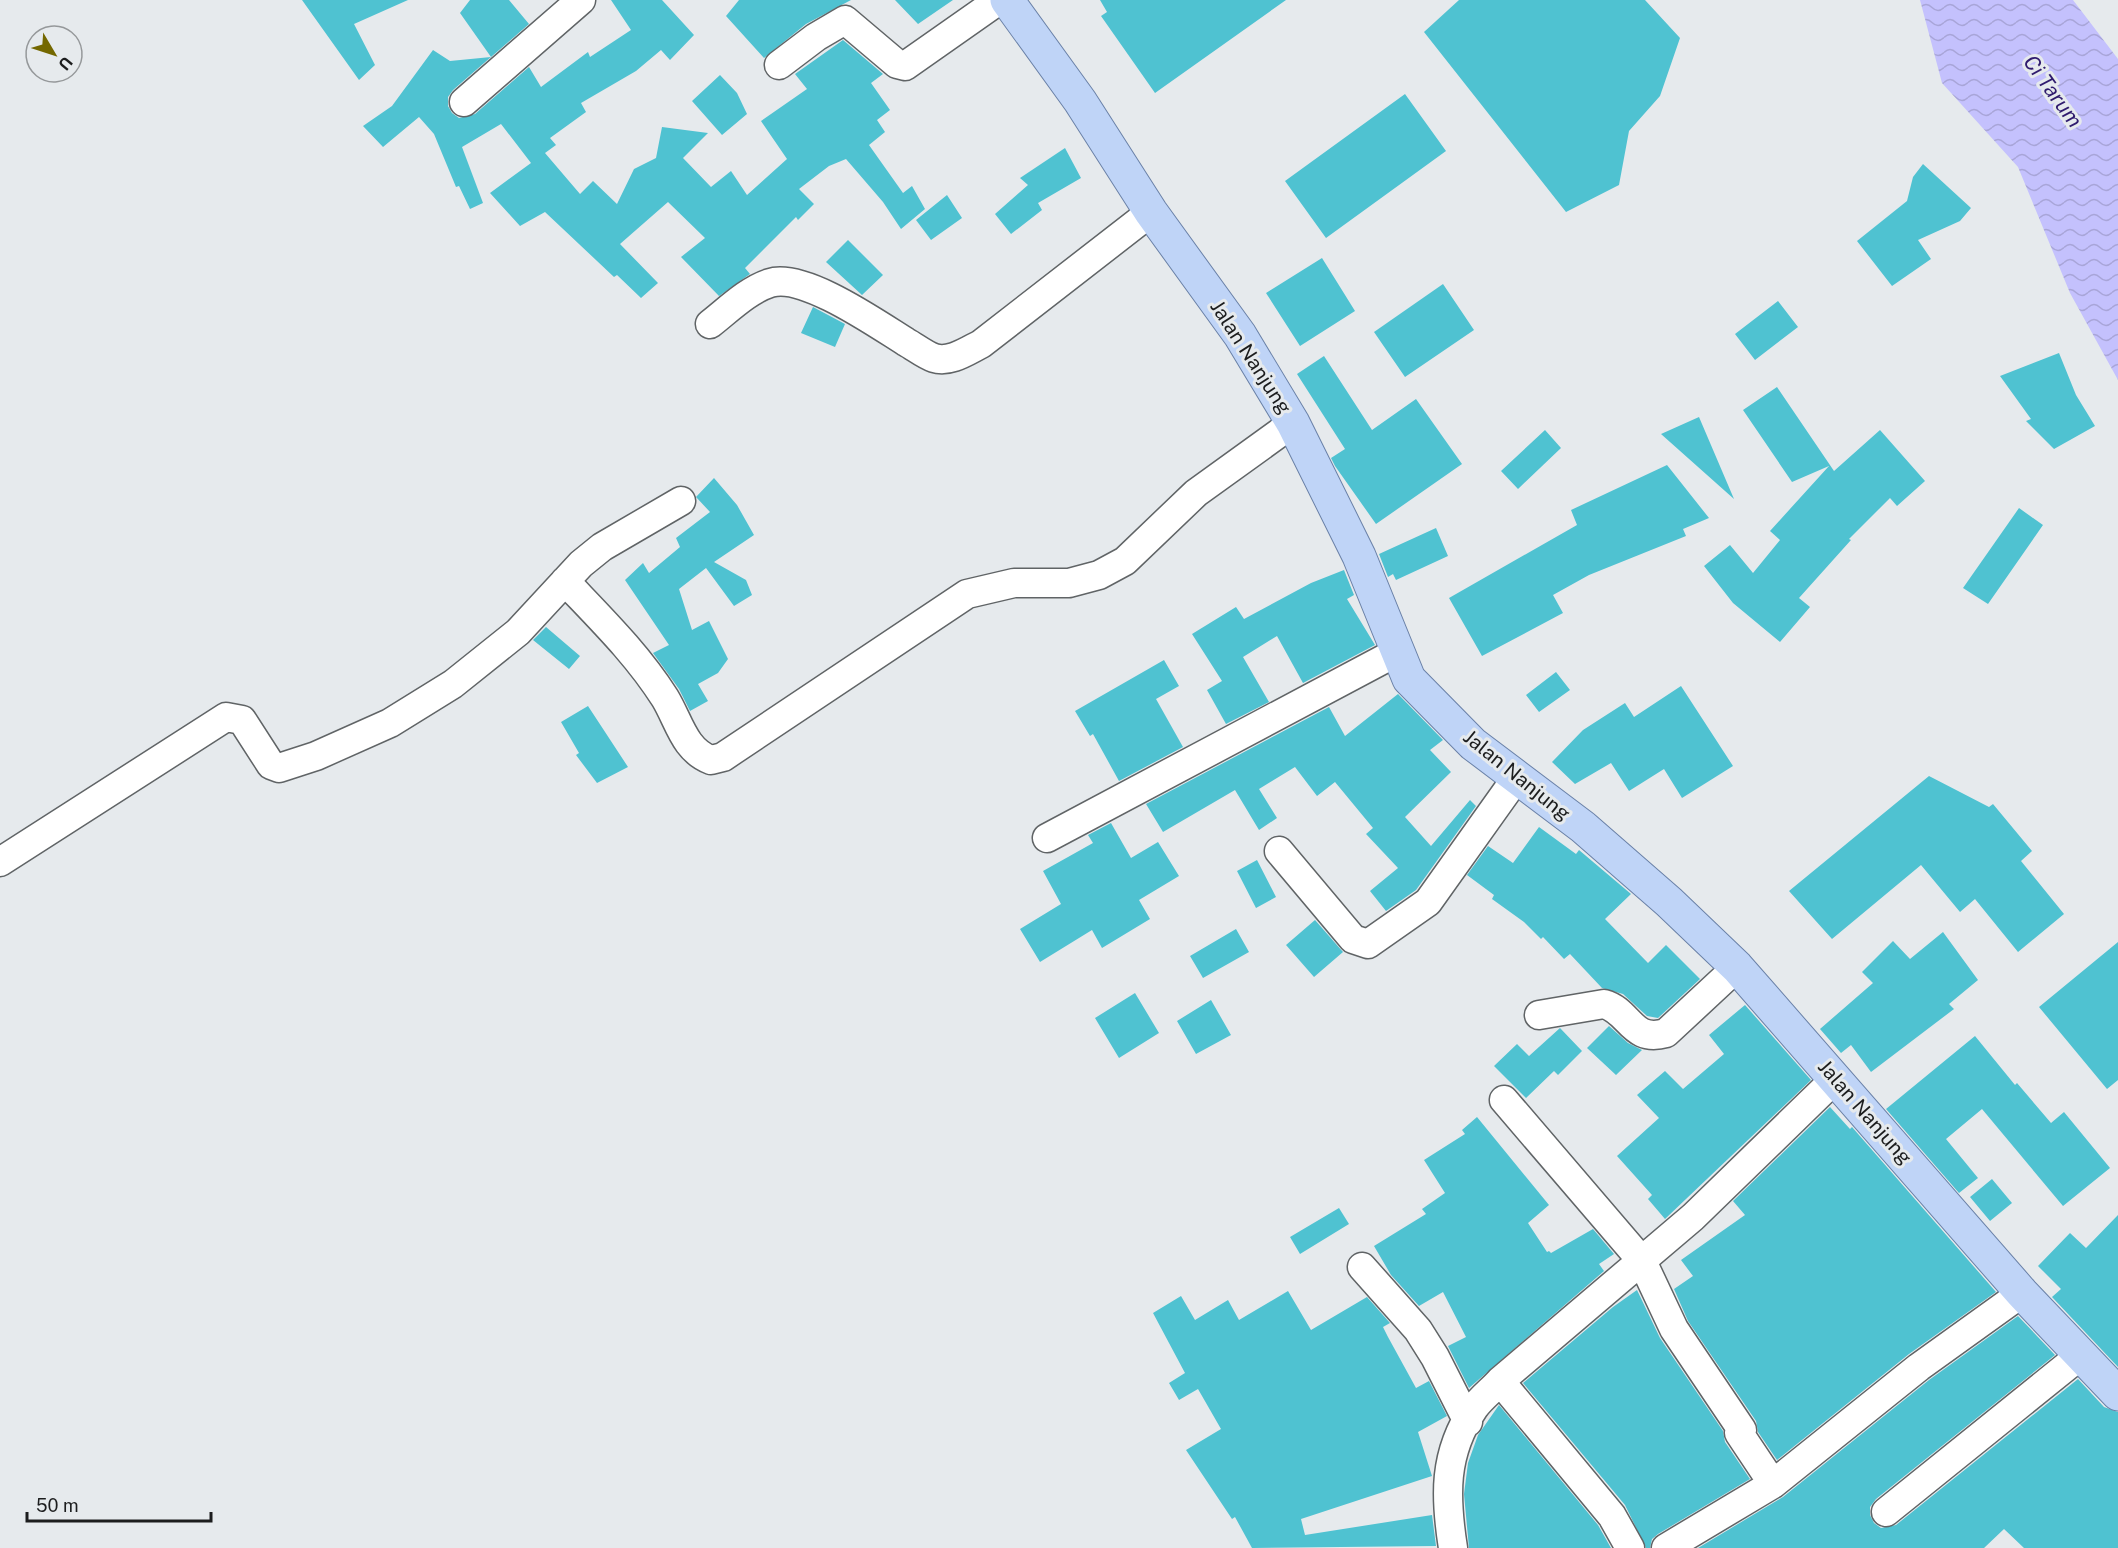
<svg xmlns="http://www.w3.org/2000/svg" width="2118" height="1548" font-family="'Public Sans',sans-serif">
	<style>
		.water { fill: url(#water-waves) }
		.building { fill: #4fc2d1 }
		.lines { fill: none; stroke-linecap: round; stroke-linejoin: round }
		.minor-casing { stroke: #606466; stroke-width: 31 }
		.major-casing { stroke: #6a81a7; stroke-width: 35 }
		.minor { stroke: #fff; stroke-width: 28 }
		.major { stroke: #bfd4f7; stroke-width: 33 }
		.labels { text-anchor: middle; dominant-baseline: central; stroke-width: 6; stroke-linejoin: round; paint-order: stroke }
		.street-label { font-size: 20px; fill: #1c1d1e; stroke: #e6eaed }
		.water-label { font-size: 21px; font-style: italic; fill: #2f1b6e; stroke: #e6eaed }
	</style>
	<defs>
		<pattern id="water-waves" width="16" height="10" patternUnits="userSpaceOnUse" patternTransform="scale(1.5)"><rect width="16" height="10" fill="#c4c1fd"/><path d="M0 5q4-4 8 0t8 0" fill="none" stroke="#a8a5d8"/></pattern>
	</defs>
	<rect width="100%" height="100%" fill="#e6eaed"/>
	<path class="water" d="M 1920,0 L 2073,0 L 2118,59 L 2118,380 L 2070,293 L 2018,167 L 1942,83 Z"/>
	<path class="building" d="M 302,0 L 408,0 L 354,24 L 375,65 L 359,80 Z
		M 470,0 L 509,0 L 529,24 L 453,90 L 448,97 L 448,106 L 452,113 L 459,118 L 475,114 L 529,67 L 541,87 L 588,52 L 590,57 L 631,30 L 611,0 L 662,0 L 694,35 L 670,60 L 661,50 L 636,71 L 581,103 L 586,112 L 550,138 L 556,145 L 545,153 L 580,194 L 593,181 L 617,204 L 634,169 L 656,158 L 662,127 L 708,133 L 683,158 L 711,187 L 731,171 L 747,195 L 787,159 L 761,121 L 807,89 L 795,74 L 843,40 L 883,74 L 871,83 L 890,110 L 877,120 L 885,132 L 869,145 L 903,193 L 912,186 L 925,209 L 901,229 L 883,202 L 846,159 L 829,166 L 799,189 L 814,204 L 798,220 L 796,217 L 745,268 L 750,274 L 719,296 L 681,257 L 705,238 L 668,202 L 620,244 L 658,283 L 641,298 L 617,275 L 614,277 L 545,212 L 520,226 L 490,193 L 531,163 L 501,124 L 462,147 L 483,203 L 470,209 L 459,186 L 456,187 L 434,134 L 419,117 L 383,147 L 363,126 L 392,106 L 433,50 L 450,61 L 491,57 L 460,13 Z
		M 739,0 L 851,0 L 806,24 L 764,58 L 726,16 Z
		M 895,0 L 953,0 L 918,24 Z
		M 1100,0 L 1286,0 L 1155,93 L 1101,16 L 1107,12 Z
		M 1459,0 L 1645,0 L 1680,38 L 1660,96 L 1629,131 L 1619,185 L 1566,212 L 1424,32 Z
		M 720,75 L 737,93 L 747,114 L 722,135 L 692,101 Z
		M 1405,94 L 1446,151 L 1326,238 L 1285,181 Z
		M 1065,148 L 1081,178 L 1038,203 L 1042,210 L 1011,234 L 995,214 L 1028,185 L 1020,178 Z
		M 1923,164 L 1971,208 L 1960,221 L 1918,240 L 1931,259 L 1892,286 L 1857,241 L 1907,201 L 1913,177 Z
		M 947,195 L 962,218 L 931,240 L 916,220 Z
		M 848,240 L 883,275 L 862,295 L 826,262 Z
		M 1322,258 L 1355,311 L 1300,346 L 1266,293 Z
		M 1443,284 L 1474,330 L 1405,377 L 1374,332 Z
		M 1778,301 L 1798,327 L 1755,360 L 1735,334 Z
		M 813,307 L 845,324 L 835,347 L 801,333 Z
		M 2059,353 L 2076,395 L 2095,426 L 2054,449 L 2026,421 L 2031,419 L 2000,376 Z
		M 1324,356 L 1372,430 L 1416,399 L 1462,464 L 1376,524 L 1335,466 L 1331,458 L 1345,449 L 1297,374 Z
		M 1777,387 L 1834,471 L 1880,430 L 1925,481 L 1897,506 L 1890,498 L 1849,539 L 1851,540 L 1799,598 L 1810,607 L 1780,642 L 1733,603 L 1704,566 L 1730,545 L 1753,573 L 1780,540 L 1770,531 L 1829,466 L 1792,482 L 1743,410 Z
		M 1699,417 L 1734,499 L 1661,434 Z
		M 1545,430 L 1561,448 L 1518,489 L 1501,471 Z
		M 1667,465 L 1709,518 L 1683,529 L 1686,536 L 1589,575 L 1553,595 L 1563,613 L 1482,656 L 1449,598 L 1577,525 L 1571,510 Z
		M 714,478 L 737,505 L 754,535 L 714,562 L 746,580 L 752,595 L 734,606 L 706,568 L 679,589 L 692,630 L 709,621 L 728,659 L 718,673 L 698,684 L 708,701 L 690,711 L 679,689 L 653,653 L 669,645 L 625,580 L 643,563 L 649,573 L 680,547 L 676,538 L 710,512 L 696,497 Z
		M 2019,508 L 2043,525 L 1988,604 L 1963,588 Z
		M 1436,528 L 1448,556 L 1396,580 L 1393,574 L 1388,577 L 1379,554 Z
		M 1344,570 L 1354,595 L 1347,599 L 1375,645 L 1303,683 L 1277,636 L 1243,657 L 1269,702 L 1226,724 L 1207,690 L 1222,681 L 1192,634 L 1236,607 L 1244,619 L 1311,583 Z
		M 546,627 L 580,656 L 569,669 L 533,640 Z
		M 1164,660 L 1179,686 L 1156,699 L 1183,747 L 1119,781 L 1093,734 L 1090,736 L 1075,711 Z
		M 1556,672 L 1570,690 L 1539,712 L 1526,695 Z
		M 1681,686 L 1733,766 L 1682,798 L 1664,769 L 1629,791 L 1611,763 L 1575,784 L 1552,762 L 1583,730 L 1625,703 L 1634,717 Z
		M 1398,694 L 1443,740 L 1430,750 L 1451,772 L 1405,817 L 1431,846 L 1470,800 L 1476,806 L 1416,890 L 1386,911 L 1370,891 L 1398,868 L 1366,834 L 1373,828 L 1335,782 L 1317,796 L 1295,767 L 1259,789 L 1277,818 L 1259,830 L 1235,790 L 1163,832 L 1146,804 L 1329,707 L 1345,736 Z
		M 588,706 L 628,767 L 597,783 L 576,755 L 579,753 L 561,722 Z
		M 1929,776 L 1989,807 L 1993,804 L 2032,851 L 2021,861 L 2064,914 L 2018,952 L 1975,899 L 1960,912 L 1921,865 L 1832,939 L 1789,891 Z
		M 1111,823 L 1131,858 L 1158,842 L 1179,876 L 1139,900 L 1150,919 L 1102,948 L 1092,930 L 1040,962 L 1020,929 L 1061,904 L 1043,871 L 1093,843 L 1088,835 Z
		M 1539,827 L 1576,854 L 1579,850 L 1631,894 L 1605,919 L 1648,963 L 1666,945 L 1700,979 L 1658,1018 L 1647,1016 L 1623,994 L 1602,988 L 1570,954 L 1564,959 L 1543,937 L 1541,939 L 1524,922 L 1492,899 L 1494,895 L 1467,875 L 1488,846 L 1513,863 Z
		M 1257,860 L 1276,897 L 1256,908 L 1237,871 Z
		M 1315,920 L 1343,952 L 1314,977 L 1286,945 Z
		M 1236,929 L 1249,952 L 1203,978 L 1190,956 Z
		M 1943,932 L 1978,980 L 1949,1004 L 1954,1009 L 1871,1072 L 1851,1045 L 1841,1053 L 1820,1029 L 1873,983 L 1862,972 L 1893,941 L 1910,959 Z
		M 2118,942 L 2118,1080 L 2107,1089 L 2039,1007 Z
		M 1135,993 L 1159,1033 L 1119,1058 L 1095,1018 Z
		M 1211,1000 L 1231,1035 L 1196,1054 L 1177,1021 Z
		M 1745,1005 L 1811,1080 L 1665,1219 L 1648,1199 L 1652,1195 L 1617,1156 L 1659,1118 L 1637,1095 L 1665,1071 L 1683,1089 L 1724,1054 L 1709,1035 Z
		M 1609,1026 L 1628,1043 L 1642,1050 L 1616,1075 L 1587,1048 Z
		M 1560,1028 L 1582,1051 L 1558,1075 L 1554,1071 L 1526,1098 L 1494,1066 L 1517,1044 L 1529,1056 Z
		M 1975,1036 L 2015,1085 L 2017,1083 L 2051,1123 L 2064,1112 L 2110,1168 L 2063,1206 L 1982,1109 L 1946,1139 L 1978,1178 L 1959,1193 L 1886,1109 Z
		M 1830,1107 L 1850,1129 L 1852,1127 L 1996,1292 L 1909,1354 L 1777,1460 L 1758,1432 L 1756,1421 L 1688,1321 L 1674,1289 L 1693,1276 L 1681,1260 L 1745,1215 L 1733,1201 Z
		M 1477,1117 L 1549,1205 L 1528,1223 L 1547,1252 L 1549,1251 L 1551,1253 L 1593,1229 L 1614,1254 L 1599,1264 L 1604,1271 L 1469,1388 L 1448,1346 L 1466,1337 L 1443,1292 L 1419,1306 L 1391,1275 L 1374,1246 L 1426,1214 L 1422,1209 L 1445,1193 L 1424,1160 L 1465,1134 L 1462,1130 Z
		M 1992,1179 L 2012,1203 L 1990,1221 L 1970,1197 Z
		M 1339,1208 L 1349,1224 L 1300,1254 L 1290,1237 Z
		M 2118,1215 L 2118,1367 L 2052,1297 L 2061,1289 L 2038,1266 L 2070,1233 L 2086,1248 Z
		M 1637,1290 L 1660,1338 L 1723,1431 L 1725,1442 L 1750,1479 L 1658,1534 L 1652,1539 L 1650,1548 L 1646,1548 L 1625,1505 L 1523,1383 L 1613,1307 Z
		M 1288,1291 L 1311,1330 L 1367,1297 L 1390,1323 L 1383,1327 L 1388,1337 L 1416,1388 L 1429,1381 L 1447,1416 L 1418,1432 L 1432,1476 L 1301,1519 L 1305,1535 L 1432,1515 L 1436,1546 L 1252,1548 L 1235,1517 L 1232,1519 L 1186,1450 L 1221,1429 L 1198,1389 L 1179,1400 L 1169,1383 L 1185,1373 L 1153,1313 L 1181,1296 L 1195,1320 L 1228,1300 L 1239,1320 Z
		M 2018,1316 L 2055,1355 L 1876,1499 L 1870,1507 L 1870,1515 L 1874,1523 L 1881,1528 L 1896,1525 L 2078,1379 L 2104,1407 L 2118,1412 L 2118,1548 L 2024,1548 L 2004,1529 L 1984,1548 L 1698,1548 L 1783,1497 L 1929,1380 Z
		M 1499,1405 L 1598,1525 L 1611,1548 L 1469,1548 L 1464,1494 L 1468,1463 L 1478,1435 Z"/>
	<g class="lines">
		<g class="minor-casing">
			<path id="minor" d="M 779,65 L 816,37 L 845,20 L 897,64 L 905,66 L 999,0
				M 464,102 L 581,0
				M 710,324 C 728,310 748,290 770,283 C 803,272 877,324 906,342 C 915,347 925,355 934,358 C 950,363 967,351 981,344 L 1151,212
				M 565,581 C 601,619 637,654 665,698 C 679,721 684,750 711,760 L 723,757 L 967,594 L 1014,583 L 1069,583 L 1099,575 L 1125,561 L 1196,493 L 1293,423
				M 1047,838 L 1397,652
				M 1279,851 L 1353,939 L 1368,944 L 1428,902 L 1517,777
				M 0,862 L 226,717 L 242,720 L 271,765 L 279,768 L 316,756 L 390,723 L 453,684 L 518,632 L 581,564 L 602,547 L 681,501
				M 1539,1015 L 1604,1004 C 1630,1011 1631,1043 1666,1033 L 1737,967
				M 1504,1100 L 1642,1261 L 1674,1329 L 1742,1430 L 1739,1433 L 1773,1484
				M 1362,1267 L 1418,1330 L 1435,1357 L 1468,1422
				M 1500,1381 L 1612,1516 L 1630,1548
				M 1886,1512 L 2082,1354
				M 1453,1548 C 1445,1497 1443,1454 1474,1408 C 1481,1398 1492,1390 1500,1381 L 1693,1217 L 1836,1078
				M 1666,1548 L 1773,1484 L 1919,1367 L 2022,1293"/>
		</g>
		<g class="major-casing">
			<path id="major" d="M 1007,0 L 1080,101 L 1151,212 L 1240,335 L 1293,423 L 1359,556 L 1409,679 L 1473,744 L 1583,827 L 1669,902 L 1737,967 L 2022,1293 L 2118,1394"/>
		</g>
		<use href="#minor" class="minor"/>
		<use href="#major" class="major"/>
	</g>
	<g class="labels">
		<g class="street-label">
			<text transform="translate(1251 357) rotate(57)">Jalan Nanjung</text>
			<text transform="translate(1517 775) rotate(39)">Jalan Nanjung</text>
			<text transform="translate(1865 1112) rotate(49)">Jalan Nanjung</text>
		</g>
		<g class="water-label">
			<text transform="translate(2053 91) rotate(54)">Ci Tarum</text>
		</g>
	</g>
	<g transform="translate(54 54) rotate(129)"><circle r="28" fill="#e6eaed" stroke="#95989a" stroke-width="1.5"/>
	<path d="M0-4.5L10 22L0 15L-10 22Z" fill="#746800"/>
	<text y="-9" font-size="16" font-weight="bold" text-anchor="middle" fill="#1c1d1e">U</text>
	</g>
	<path d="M27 1512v9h184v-9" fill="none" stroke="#1c1d1e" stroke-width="3"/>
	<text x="36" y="1512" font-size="18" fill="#1c1d1e" stroke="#e6eaed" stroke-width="4.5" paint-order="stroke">50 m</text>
</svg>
